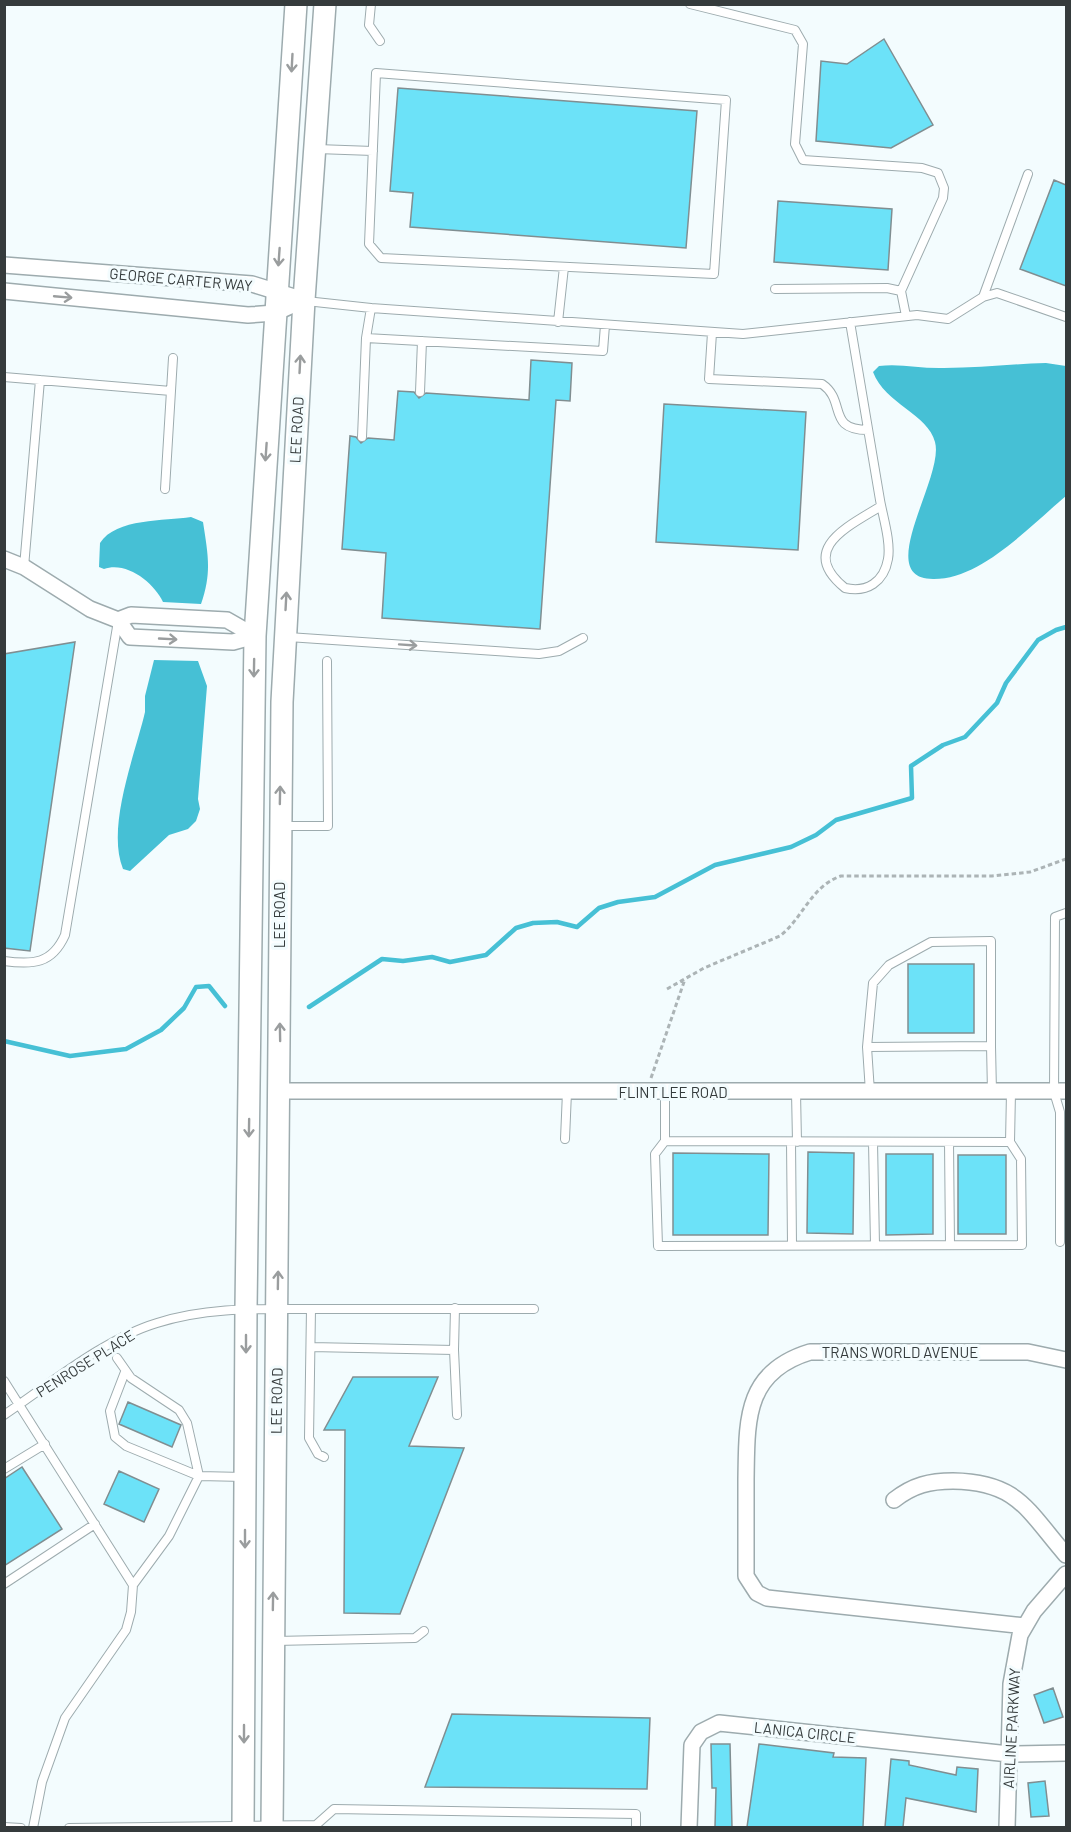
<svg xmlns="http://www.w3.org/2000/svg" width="1071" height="1832" font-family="Barlow,sans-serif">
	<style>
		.water { fill: #46c0d5 }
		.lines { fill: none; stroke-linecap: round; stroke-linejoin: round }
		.stream { stroke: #46c0d5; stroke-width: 4.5 }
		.building { fill: #6ce2f8; stroke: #808e91; stroke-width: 1.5 }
		.lane-casing { stroke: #9dabae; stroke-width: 10 }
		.street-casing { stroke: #9dabae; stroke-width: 18 }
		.secondary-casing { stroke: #9dabae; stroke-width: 24 }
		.path { stroke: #acb4b6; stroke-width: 3; stroke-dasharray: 4.5 3; stroke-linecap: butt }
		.lane { stroke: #fff; stroke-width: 8 }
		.street { stroke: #fff; stroke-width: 15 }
		.secondary { stroke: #fff; stroke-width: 21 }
		.oneway { stroke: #9a9d9e }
		.labels { text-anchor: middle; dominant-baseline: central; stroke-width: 6; stroke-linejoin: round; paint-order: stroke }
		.street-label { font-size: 15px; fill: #353b3c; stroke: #f3fcfe }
	</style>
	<rect width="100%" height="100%" fill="#f3fcfe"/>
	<path class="water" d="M 1046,363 L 1066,366 L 1066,496 C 1031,525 982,579 934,579 C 871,580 945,477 935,442 C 928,414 885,404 873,372 L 879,366 C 900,363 922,369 944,368 C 978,368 1012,364 1046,363 Z
		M 191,517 L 203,522 C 208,555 212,572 201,604 L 163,602 C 154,583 127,561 104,569 L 99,567 L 100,543 C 116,518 165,521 191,517 Z
		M 154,660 L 198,661 L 207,686 L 198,799 L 200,809 L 196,821 L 188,829 L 169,835 L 130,871 L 123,869 C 106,827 135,755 145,712 L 145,696 Z"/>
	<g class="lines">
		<path class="stream" d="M 309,1007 L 382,959 L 403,961 L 432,957 L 450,962 L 486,955 L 516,928 L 533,923 L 557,922 L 577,927 L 599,908 L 618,902 L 655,897 L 715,865 L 791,847 L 816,835 L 836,820 L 912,798 L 911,766 L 943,745 L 965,737 L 997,703 L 1006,683 L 1038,640 L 1056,630 L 1066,627
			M 4,1041 L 70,1056 L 126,1049 L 161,1030 L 184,1008 L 196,987 L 209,986 L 225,1006"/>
	</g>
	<path class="building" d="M 884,39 L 933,125 L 891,148 L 816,141 L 821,61 L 847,64 Z
		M 398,88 L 697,111 L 686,248 L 410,227 L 413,193 L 390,191 Z
		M 1054,180 L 1066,185 L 1066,286 L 1020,269 Z
		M 778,201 L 892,209 L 888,270 L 774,262 Z
		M 531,360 L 572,363 L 570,401 L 556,400 L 540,629 L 382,618 L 386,553 L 342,549 L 350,436 L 356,437 L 361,443 L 368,438 L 394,440 L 398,391 L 414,392 L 419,398 L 426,393 L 529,400 Z
		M 664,404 L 806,412 L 798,550 L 656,542 Z
		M 75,642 L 30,951 L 4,948 L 4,654 Z
		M 908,964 L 974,964 L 974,1033 L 908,1033 Z
		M 808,1152 L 854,1153 L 853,1234 L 807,1233 Z
		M 673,1153 L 769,1154 L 768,1235 L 673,1235 Z
		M 886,1154 L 933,1154 L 933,1234 L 886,1235 Z
		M 958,1155 L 1006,1155 L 1006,1234 L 958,1234 Z
		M 353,1377 L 438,1377 L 409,1446 L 464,1448 L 400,1614 L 344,1613 L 345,1430 L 324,1430 Z
		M 128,1402 L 181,1425 L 172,1447 L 119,1424 Z
		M 22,1467 L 62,1529 L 4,1566 L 4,1479 Z
		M 119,1471 L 159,1489 L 144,1522 L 104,1504 Z
		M 1053,1688 L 1063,1717 L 1044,1723 L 1034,1695 Z
		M 452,1714 L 650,1718 L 647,1789 L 425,1787 Z
		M 711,1744 L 730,1744 L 732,1827 L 715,1827 L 716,1788 L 712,1788 Z
		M 759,1744 L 834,1753 L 833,1757 L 866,1758 L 863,1827 L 747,1827 Z
		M 891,1759 L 909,1761 L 909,1765 L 956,1775 L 957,1767 L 978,1769 L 976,1812 L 906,1798 L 903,1827 L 885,1827 Z
		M 1045,1781 L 1049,1816 L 1031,1817 L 1028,1783 Z"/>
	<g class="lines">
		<g class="lane-casing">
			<path id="lane" d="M 371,4 L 369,25 L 380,41
				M 690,4 L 795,30 L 803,44 L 795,144 L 803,160 L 922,168 L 938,173 L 944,188 L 943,198 L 901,291 L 906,316
				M 376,73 L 726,100 L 714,274 L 381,258 L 369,244 Z
				M 317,149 L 373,151
				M 775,289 L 887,288 L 901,291
				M 983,297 L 997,293 L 1066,317
				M 306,301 L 371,308 L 743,334 L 917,315 L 948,319 L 983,297 L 1028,174
				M 371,308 L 366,338 L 603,351 L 605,325
				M 558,322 L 564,267
				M 850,322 C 860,381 870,441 880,500 C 883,517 891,542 888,559 C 884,582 867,593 845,588 C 797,549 849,526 881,506
				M 712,333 L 709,379 L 822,384 C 847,401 826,430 868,430
				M 4,377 L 171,391
				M 420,392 L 422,341
				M 362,437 L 366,338
				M 165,489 L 173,358
				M 24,567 L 40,380
				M 288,637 L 539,654 L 559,651 L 583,638
				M 281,826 L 328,826 L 327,661
				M 4,961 C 33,965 52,964 65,935 L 118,621
				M 867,1047 L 873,983 L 889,965 L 931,942 L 991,941 L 991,1046
				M 665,1092 L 665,1141 L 1010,1142 L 1011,1092
				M 796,1092 L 797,1142
				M 870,1092 L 867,1047 L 991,1046 L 992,1092
				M 565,1139 L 567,1092
				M 665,1141 L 655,1154 L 658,1246 L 1022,1245 L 1021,1159 L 1010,1142
				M 791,1142 L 792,1245
				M 873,1142 L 875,1245
				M 949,1142 L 950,1245
				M 1060,1242 L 1060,1112 L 1054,1092 L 1055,917 L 1066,913
				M 311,1309 L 534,1309
				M 311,1347 L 454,1350 L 455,1308
				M 454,1350 L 457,1415
				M 117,1358 L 131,1378 L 179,1410 L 187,1423 L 199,1476
				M 125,1372 L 110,1411 L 115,1437 L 126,1446 L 199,1476
				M 4,1381 L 133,1585 L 131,1612 L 126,1630 L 65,1718 L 42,1782 L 33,1828
				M 4,1415 C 50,1384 104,1339 157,1323 C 207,1307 259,1309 311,1309 L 309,1438 L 318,1454 L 324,1457
				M 4,1469 L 45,1444
				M 4,1584 L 95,1524
				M 133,1585 L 169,1536 L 199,1476 L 244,1477
				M 275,1641 L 415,1638 L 424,1631
				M 4,1827 L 21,1828
				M 69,1828 L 316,1825 L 334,1809 L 636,1814 L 636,1828"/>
		</g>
		<g class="street-casing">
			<path id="street" d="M 4,265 L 252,284 L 304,300
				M 4,291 L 248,315 L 275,313 L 304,300
				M 4,559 L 24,567 L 90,609 L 118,620 L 130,637 L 233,642 L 255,636
				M 118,620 L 131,615 L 227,620 L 255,636
				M 280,1091 L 1066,1091
				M 894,1500 C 913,1485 930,1481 953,1481 C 1018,1482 1027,1510 1066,1555
				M 1025,1626 L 767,1598 L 757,1593 L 746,1576 C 746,1544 746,1511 746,1479 C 747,1421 744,1372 810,1352 L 1028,1352 L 1066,1360
				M 689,1828 L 692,1745 L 701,1732 L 719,1723 L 1009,1754 L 1066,1753
				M 1007,1828 L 1011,1684 L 1020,1635 L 1034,1611 L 1066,1574"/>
		</g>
		<g class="secondary-casing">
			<path id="secondary" d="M 243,1828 L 246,1309 L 255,636 L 296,4
				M 272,1828 L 282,702 L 304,300 L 325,4"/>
		</g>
		<path class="path" d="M 667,989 L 704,968 L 780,936 C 803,918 811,886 841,876 L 992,876 L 1030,872 L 1066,859
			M 651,1078 L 685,979"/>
		<use href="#lane" class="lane"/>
		<use href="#street" class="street"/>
		<use href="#secondary" class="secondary"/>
	</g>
	<defs><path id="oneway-shaft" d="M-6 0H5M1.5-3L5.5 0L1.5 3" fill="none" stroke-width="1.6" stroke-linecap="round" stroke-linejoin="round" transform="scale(1.5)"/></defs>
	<g class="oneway">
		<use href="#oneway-shaft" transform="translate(292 63) rotate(93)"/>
		<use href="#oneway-shaft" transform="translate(279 257) rotate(94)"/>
		<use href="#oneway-shaft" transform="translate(63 297) rotate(5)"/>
		<use href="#oneway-shaft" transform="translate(300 364) rotate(-87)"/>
		<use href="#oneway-shaft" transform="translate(266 452) rotate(94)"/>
		<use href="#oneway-shaft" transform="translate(286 601) rotate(-87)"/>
		<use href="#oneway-shaft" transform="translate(168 639) rotate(3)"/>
		<use href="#oneway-shaft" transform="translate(408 645) rotate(4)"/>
		<use href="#oneway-shaft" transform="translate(254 668) rotate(91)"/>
		<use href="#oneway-shaft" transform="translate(280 795) rotate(-89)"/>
		<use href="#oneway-shaft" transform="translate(280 1032) rotate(-91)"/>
		<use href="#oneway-shaft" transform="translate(249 1128) rotate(91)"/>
		<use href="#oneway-shaft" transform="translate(278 1280) rotate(-89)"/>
		<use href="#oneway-shaft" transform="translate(246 1344) rotate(90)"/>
		<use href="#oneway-shaft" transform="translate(245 1539) rotate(90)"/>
		<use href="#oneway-shaft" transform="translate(273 1601) rotate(-89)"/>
		<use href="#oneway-shaft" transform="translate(244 1734) rotate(90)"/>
	</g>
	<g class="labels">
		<g class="street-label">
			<text transform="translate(181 279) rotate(5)">GEORGE CARTER WAY</text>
			<text transform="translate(296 430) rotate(-87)">LEE ROAD</text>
			<text transform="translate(279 915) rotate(-90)">LEE ROAD</text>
			<text x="673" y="1092">FLINT LEE ROAD</text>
			<text x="900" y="1352">TRANS WORLD AVENUE</text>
			<text transform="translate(85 1363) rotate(-32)">PENROSE PLACE</text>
			<text transform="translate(276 1401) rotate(-89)">LEE ROAD</text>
			<text transform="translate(1011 1728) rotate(-87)">AIRLINE PARKWAY</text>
			<text transform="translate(805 1732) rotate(6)">LANICA CIRCLE</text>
		</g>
	</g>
	<rect width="1071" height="1832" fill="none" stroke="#353b3c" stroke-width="12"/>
</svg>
